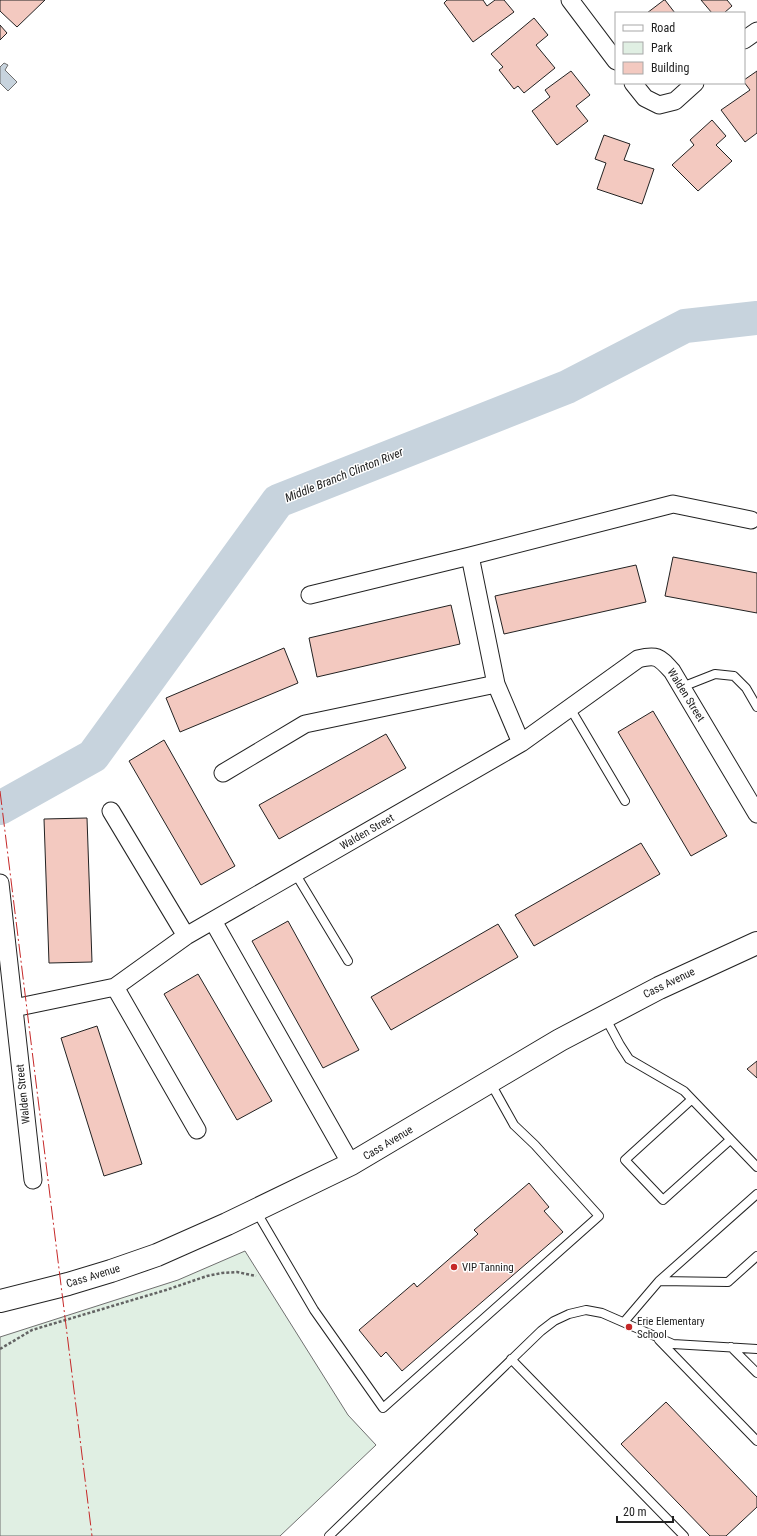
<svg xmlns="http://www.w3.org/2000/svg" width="757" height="1536" font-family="'Roboto Condensed',sans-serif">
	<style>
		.green { fill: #e0efe3; stroke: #6f6f6f }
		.water { fill: #c7d3dd; stroke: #6f6f6f }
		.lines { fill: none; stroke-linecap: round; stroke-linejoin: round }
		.river { stroke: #c7d3dd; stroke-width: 34 }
		.building { fill: #f3c9c0; stroke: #222 }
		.service-casing { stroke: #222; stroke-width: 10 }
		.minor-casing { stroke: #222; stroke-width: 19 }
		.secondary-casing { stroke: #222; stroke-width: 24 }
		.path { stroke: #646464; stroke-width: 2.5; stroke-dasharray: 3 2; stroke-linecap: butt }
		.service { stroke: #fff; stroke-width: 8 }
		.minor { stroke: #fff; stroke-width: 17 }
		.secondary { stroke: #fff; stroke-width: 22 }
		.power { stroke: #c62828; stroke-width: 1; stroke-dasharray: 14 3 2 3; stroke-linecap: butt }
		.poi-dot { fill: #c62828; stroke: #fff; stroke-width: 1.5 }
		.labels { text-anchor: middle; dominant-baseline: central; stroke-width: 3; stroke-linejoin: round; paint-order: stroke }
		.street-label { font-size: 11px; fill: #222; stroke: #fff }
		.poi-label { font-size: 11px; fill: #222; stroke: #fff; text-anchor: start }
		.water-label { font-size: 12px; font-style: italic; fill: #222; stroke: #fff }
	</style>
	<rect width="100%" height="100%" fill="#fff"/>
	<path class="green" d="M 245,1251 L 348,1415 L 376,1445 L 280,1536 L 0,1536 L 0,1337 L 178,1280 Z"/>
	<path class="water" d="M 4,63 L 8,65 L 5,70 L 17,82 L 8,91 L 0,83 L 0,67 Z"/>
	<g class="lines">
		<path class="river" d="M 0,808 L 93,756 L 278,501 L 567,387 L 685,326 L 757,318"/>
	</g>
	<path class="building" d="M 0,0 L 45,0 L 17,27 L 0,11 Z
		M 447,0 L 483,0 L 487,6 L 495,0 L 504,0 L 514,12 L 473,42 L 444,3 Z
		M 664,0 L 665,0 L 675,13 L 647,13 Z
		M 701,0 L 727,0 L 732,6 L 724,13 L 712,13 Z
		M 534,18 L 548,35 L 536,45 L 555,68 L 524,93 L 518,86 L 514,89 L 499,70 L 503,67 L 491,54 Z
		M 0,25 L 7,33 L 0,40 Z
		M 571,71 L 590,95 L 576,106 L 588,121 L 557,145 L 532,111 L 550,97 L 545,90 Z
		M 757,71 L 757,133 L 745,142 L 721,110 L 750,90 L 744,82 L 744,80 Z
		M 712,120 L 726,136 L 716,145 L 732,161 L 698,191 L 672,165 L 694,145 L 690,140 Z
		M 604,135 L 630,144 L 624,160 L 654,169 L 642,204 L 597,189 L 606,163 L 595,159 Z
		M 673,557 L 757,573 L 757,613 L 665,596 Z
		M 636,565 L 646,602 L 504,634 L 495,596 Z
		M 451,605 L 460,644 L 317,677 L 309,638 Z
		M 284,648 L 298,683 L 180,732 L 166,698 Z
		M 653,711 L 727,836 L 691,856 L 618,732 Z
		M 386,734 L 406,768 L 279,839 L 259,805 Z
		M 164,740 L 235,866 L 201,885 L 129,761 Z
		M 87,818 L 92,962 L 49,963 L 44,819 Z
		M 641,843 L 660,874 L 534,946 L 515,915 Z
		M 288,921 L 359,1050 L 323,1068 L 252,941 Z
		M 498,924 L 518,957 L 391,1030 L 371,997 Z
		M 198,974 L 272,1101 L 237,1120 L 164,994 Z
		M 97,1026 L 142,1164 L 104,1176 L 61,1038 Z
		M 757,1061 L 757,1078 L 747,1069 Z
		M 529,1183 L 549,1207 L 544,1211 L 563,1232 L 402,1371 L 386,1352 L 381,1357 L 359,1330 L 414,1283 L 417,1287 L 478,1234 L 474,1230 Z
		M 666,1402 L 757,1497 L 757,1507 L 726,1536 L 710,1536 L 621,1444 Z"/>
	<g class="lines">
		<g class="service-casing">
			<path id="service" d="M 682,687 L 715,674 L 734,676 L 746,688 L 757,707
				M 570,708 L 625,801
				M 295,873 L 348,961
				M 605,1017 L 620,1045 L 629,1059 L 684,1091 L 757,1167
				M 691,1100 L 625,1160 L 663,1200 L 730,1140
				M 256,1211 L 314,1310 L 383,1408 L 599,1216 L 535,1145 L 514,1125 L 490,1082
				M 659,1281 L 757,1194
				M 624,1322 L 659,1281 L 728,1282 L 757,1256
				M 659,1340 L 757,1441
				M 731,1347 L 757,1373
				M 511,1359 L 684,1536
				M 329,1536 L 541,1331 L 554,1321 L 569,1314 L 586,1310 L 602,1313 L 673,1344 L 757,1349"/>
		</g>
		<g class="minor-casing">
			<path id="minor" d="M 570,0 L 616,61
				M 744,40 L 757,31
				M 633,83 L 645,98 L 659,105 L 675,101 L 695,83
				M 470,556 L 496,684 L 521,743
				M 310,595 L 470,556 L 673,504 L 751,520
				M 223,773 L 305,724 L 496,684
				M 111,811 L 186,936
				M 0,883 L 33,1180
				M 213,921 L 351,1164
				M 115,987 L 197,1130
				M 14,1008 L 115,987 L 186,936 L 521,743 L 638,659 C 657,654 659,657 672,671 L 757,814"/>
		</g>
		<g class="secondary-casing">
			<path id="secondary" d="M 0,1301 L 68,1284 L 111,1271 L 157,1255 L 227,1224 L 351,1164 L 560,1040 L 659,988 L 757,943"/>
		</g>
		<path class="path" d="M 0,1349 L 32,1330 L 166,1290 L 207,1276 L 222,1273 L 237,1272 L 256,1276"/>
		<use href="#service" class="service"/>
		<use href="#minor" class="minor"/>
		<use href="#secondary" class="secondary"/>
		<path class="power" d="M 0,791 L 92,1536"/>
	</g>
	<g class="poi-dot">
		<circle cx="454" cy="1267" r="4"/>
		<circle cx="629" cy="1327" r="4"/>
	</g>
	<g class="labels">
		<g class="street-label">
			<text transform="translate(686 695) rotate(58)">Walden Street</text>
			<text transform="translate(367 832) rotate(-30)">Walden Street</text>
			<text transform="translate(669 983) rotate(-26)">Cass Avenue</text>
			<text transform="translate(23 1094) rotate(-96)">Walden Street</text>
			<text transform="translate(388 1143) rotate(-31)">Cass Avenue</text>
			<text transform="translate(93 1276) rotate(-17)">Cass Avenue</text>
		</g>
		<g class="poi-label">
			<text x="462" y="1267">VIP Tanning</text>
			<text x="637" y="1321">Erie Elementary<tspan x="637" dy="13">School</tspan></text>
		</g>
		<g class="water-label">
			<text transform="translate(344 475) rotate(-22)">Middle Branch Clinton River</text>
		</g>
	</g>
	<rect x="615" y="12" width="130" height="72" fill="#ffffff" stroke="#a7a7a7"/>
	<rect x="623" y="25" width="20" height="6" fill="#ffffff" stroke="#a7a7a7"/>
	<text x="651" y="32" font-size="12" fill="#222222">Road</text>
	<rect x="623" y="42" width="20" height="12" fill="#e0efe3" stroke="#a7a7a7"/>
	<text x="651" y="52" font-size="12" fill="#222222">Park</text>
	<rect x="623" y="62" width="20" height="12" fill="#f3c9c0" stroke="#a7a7a7"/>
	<text x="651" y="72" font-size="12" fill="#222222">Building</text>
	<path d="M617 1516v6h56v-6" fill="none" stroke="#222222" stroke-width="2"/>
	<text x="623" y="1516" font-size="12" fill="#222222" stroke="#ffffff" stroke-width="3" paint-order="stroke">20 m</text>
</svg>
